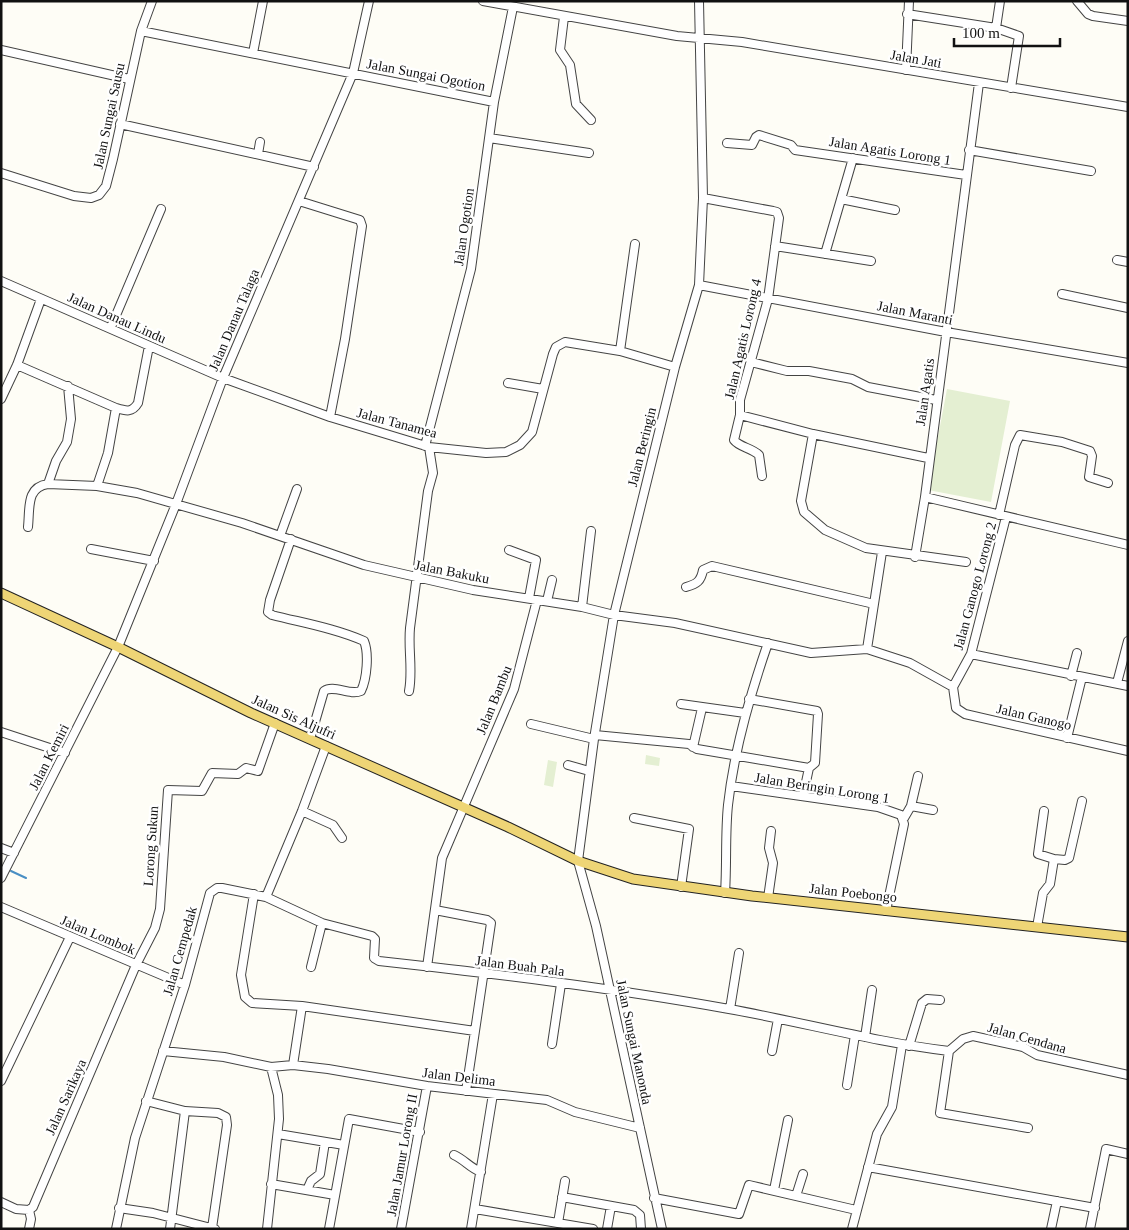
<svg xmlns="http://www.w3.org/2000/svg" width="1129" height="1230" font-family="'Times New Roman',serif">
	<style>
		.pitch { fill: #e4efd2 }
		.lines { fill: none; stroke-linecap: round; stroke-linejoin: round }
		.stream { stroke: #4a8fc4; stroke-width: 2 }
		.minor-casing { stroke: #444; stroke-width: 10 }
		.major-casing { stroke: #222; stroke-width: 11 }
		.minor { stroke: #fff; stroke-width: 8 }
		.major { stroke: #eed576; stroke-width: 9 }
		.labels { text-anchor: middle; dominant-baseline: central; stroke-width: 5; stroke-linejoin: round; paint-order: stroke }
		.street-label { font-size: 14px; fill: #111; stroke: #fff }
	</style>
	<rect width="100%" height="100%" fill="#fefdf6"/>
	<path class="pitch" d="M 947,389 L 1010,401 L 991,502 L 928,490 Z
		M 646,755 L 660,758 L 659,766 L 645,764 Z
		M 548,760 L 557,762 L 553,787 L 544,785 Z"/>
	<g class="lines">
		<path class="stream" d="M 11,871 L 26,878"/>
		<g class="minor-casing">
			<path id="minor" d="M 483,1 L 677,36 L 742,42 L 1128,107
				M 1077,1 L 1088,14 L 1093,16 L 1128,21
				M 907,14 L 996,28 L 1000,1
				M 564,17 L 560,50 L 570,65 L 576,104 L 591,120
				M 996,28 L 1019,36 L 1011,88
				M 141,31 L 494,102
				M 1,50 L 129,79
				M 253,53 L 263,1
				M 906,70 L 909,1
				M 979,83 L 925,497 L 1128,545
				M 120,124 L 314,167
				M 489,138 L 589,153
				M 727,143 L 752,145 L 756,137 L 759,135 L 791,145 L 795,150 L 966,175
				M 969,150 L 1091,171
				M 258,154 L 260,142
				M 1,173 L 74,196 L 91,198 L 99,195 L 106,186 L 113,159 L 141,31 L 152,1
				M 703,198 L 773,211 L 777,212 L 779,218 L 768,299 L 740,400 L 740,415 L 813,434 L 928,458
				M 841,199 L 895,210
				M 299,201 L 360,220 L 362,226 L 345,339 L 330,417
				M 775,246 L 871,261
				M 825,254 L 853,158
				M 1117,260 L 1128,262
				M 1,281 L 223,378 L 330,417 L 429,447 L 486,453 L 506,452 L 520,445 L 532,432 L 553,354 L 556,347 L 565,342 L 620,351 L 675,367
				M 699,285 L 946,332 L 1128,363
				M 1062,294 L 1128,308
				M 111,327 L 161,209
				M 620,351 L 635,244
				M 751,362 L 787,371 L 809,371 L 852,379 L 868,387 L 936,400
				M 17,365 L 116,408 L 108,453 L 97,486
				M 508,383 L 543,389
				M 68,386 L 71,419 L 67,442 L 56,461 L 48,484 L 97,486 L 137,493 L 242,523 L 364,565 L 473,590 L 582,607 L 614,615 L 675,623 L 811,653 L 867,649 L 910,663 L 953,687
				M 1,399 L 17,365 L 41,299
				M 116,408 C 126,411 132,413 138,403 L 149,346
				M 740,415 L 734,440 C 739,447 752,448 759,455 L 762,476
				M 813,434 L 801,501 L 804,512 L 825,530 L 866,548 L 966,562
				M 425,446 L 471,269 L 494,102 L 513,7
				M 999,515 L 1015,445 L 1020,435 L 1062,442 L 1090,451 L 1092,456 L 1089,477 L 1108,483
				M 28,527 C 30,508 26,487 48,484
				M 280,536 L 297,489
				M 291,539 L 270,600 L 268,612 L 272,615 C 303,623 334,628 364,641 C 369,653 367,679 361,691 C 349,696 334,684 324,691 L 310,739
				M 91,549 L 154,561
				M 509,550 L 536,560 L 529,598
				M 915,557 L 925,497
				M 686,587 C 697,584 701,581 703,570 L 712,566 L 874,604 L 867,649
				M 547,601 L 552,580
				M 874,604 L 882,552
				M 582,607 L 591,531
				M 971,654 L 1128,686
				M 1071,676 L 1077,653
				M 1117,683 L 1128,641
				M 953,687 L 956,708 L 965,714 L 1128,751
				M 953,687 L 971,654 L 1006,517
				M 409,691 C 413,670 408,650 410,628 L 428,491 L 433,473 L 429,447
				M 749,699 L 817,711 L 818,714 L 815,763 L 809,768 L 803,796
				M 681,704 L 745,713
				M 531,724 L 594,739
				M 1,732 L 65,753
				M 595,735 L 689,744 L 697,749 L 809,768
				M 1067,738 L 1082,677
				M 693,747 L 702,708
				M 568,765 L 589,771
				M 731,786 L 878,807 L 901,815 L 904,824 L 886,911
				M 911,806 L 933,810
				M 302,811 L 333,825 L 342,838
				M 634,818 L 689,829 L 681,887
				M 904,818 L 911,806 L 918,776
				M 1,848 L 14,853
				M 1054,859 L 1065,860 L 1069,858 L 1082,801
				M 1,878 L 118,647 L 176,504 L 223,378 L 353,73 L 369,1
				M 725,893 C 727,864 725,834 728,805 C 734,750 750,695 768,643
				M 254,894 L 241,975 L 245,997 L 252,1003 L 302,1006
				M 266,897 L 322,923 L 372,936 L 375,939 L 374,958 L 379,961 C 496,974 613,988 729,1009 C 802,1022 874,1042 949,1051 L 963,1039 L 973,1036 L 1023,1047 L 1037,1055 L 1128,1075
				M 768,898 L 773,863 L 769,848 L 771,831
				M 1,907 L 185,985
				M 435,910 L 487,920 L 491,923 L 475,1031
				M 1037,927 L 1043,893 L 1050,884 L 1054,859 L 1038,854 L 1044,811
				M 311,967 L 322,923
				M 427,967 L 442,858 L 514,689 L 537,600
				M 730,1009 L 739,953
				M 865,1037 L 872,990
				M 552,1044 L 561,984
				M 909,1046 L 922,1003 L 927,999 L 940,1000
				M 163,1051 L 224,1057 L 271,1067 L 293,1065 L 328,1069 L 427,1086 L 547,1100 L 575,1112 L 640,1128
				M 772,1051 L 778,1019
				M 949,1051 L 940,1113 L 1028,1128
				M 293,1065 L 302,1006 L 475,1031 L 466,1091
				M 1,1081 L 70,937
				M 847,1085 L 855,1035
				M 146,1101 L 185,1111 L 170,1229
				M 185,1111 L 218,1113 L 226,1117 L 227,1125 L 212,1228
				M 278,1134 L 344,1145
				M 454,1155 C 465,1160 470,1168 481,1172
				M 868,1167 L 1095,1208
				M 271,1184 L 335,1195
				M 307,1190 L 311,1181 L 320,1174 L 325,1142
				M 774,1190 L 788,1120
				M 796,1196 L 803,1174
				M 562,1197 L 634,1210 L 640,1215 L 641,1229
				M 654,1198 L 739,1214 L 749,1185 L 856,1210
				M 1,1202 L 16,1209 L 29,1210 L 33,1207 L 136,965 L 155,928 L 160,909 L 168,790 L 202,791 L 212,773 L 238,774 L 246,768 L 258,771 L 275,723
				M 119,1208 L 153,1213 L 215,1229
				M 475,1209 L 593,1229
				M 29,1210 L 31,1219 L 29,1229
				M 558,1223 L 565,1181
				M 116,1229 L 135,1138 L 185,985 L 210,893 L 217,888 L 222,888 L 266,897 L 302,811 L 326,746
				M 267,1229 L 279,1119 L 278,1095 L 271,1067
				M 329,1229 L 349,1119 L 420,1132
				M 401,1229 L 427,1086
				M 471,1229 L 493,1094
				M 607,1229 L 611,1206
				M 662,1229 L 596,926 L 578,861 L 594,739 L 614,615 L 675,367 L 699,285 L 703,198 L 699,1
				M 852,1229 L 877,1134 L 892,1107 L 902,1045
				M 1051,1229 L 1057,1201
				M 1090,1229 L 1106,1149 L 1128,1154"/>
		</g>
		<g class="major-casing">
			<path id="major" d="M 1,593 L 118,647 L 251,713 L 508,827 L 578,861 L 633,879 L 752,896 L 1128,937"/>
		</g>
		<use href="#minor" class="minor"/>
		<use href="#major" class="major"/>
	</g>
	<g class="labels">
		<g class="street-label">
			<text transform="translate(916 59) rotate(10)">Jalan Jati</text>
			<text transform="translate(426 75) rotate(11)">Jalan Sungai Ogotion</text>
			<text transform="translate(109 116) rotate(-78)">Jalan Sungai Sausu</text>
			<text transform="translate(890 151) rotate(9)">Jalan Agatis Lorong 1</text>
			<text transform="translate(464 227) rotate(-82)">Jalan Ogotion</text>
			<text transform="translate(915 313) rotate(11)">Jalan Maranti</text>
			<text transform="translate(117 318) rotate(24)">Jalan Danau Lindu</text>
			<text transform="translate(234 320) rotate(-67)">Jalan Danau Talaga</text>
			<text transform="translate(743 339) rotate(-77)">Jalan Agatis Lorong 4</text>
			<text transform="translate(925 392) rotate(-82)">Jalan Agatis</text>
			<text transform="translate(397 423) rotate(15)">Jalan Tanamea</text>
			<text transform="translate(642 447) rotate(-76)">Jalan Beringin</text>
			<text transform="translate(452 572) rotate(11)">Jalan Bakuku</text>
			<text transform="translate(975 586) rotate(-75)">Jalan Ganogo Lorong 2</text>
			<text transform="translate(494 700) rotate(-68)">Jalan Bambu</text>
			<text transform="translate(294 717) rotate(24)">Jalan Sis Aljufri</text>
			<text transform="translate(1034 717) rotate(13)">Jalan Ganogo</text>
			<text transform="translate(49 757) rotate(-63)">Jalan Kemiri</text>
			<text transform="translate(822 788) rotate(9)">Jalan Beringin Lorong 1</text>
			<text transform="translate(151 846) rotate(-86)">Lorong Sukun</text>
			<text transform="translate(853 893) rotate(6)">Jalan Poebongo</text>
			<text transform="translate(98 935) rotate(23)">Jalan Lombok</text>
			<text transform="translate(180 951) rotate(-74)">Jalan Cempedak</text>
			<text transform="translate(520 966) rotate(7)">Jalan Buah Pala</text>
			<text transform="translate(1027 1038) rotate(16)">Jalan Cendana</text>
			<text transform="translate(634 1042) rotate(78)">Jalan Sungai Manonda</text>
			<text transform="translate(459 1077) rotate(7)">Jalan Delima</text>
			<text transform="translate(66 1097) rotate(-66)">Jalan Sarikaya</text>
			<text transform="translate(402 1155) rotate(-80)">Jalan Jamur Lorong II</text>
		</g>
	</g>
	<rect width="1129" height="1230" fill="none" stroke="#111111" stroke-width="5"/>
	<path d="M954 38v8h106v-8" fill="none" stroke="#111111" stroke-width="2.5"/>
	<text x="962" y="38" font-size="15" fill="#111111" stroke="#ffffff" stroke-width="4" paint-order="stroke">100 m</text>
</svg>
